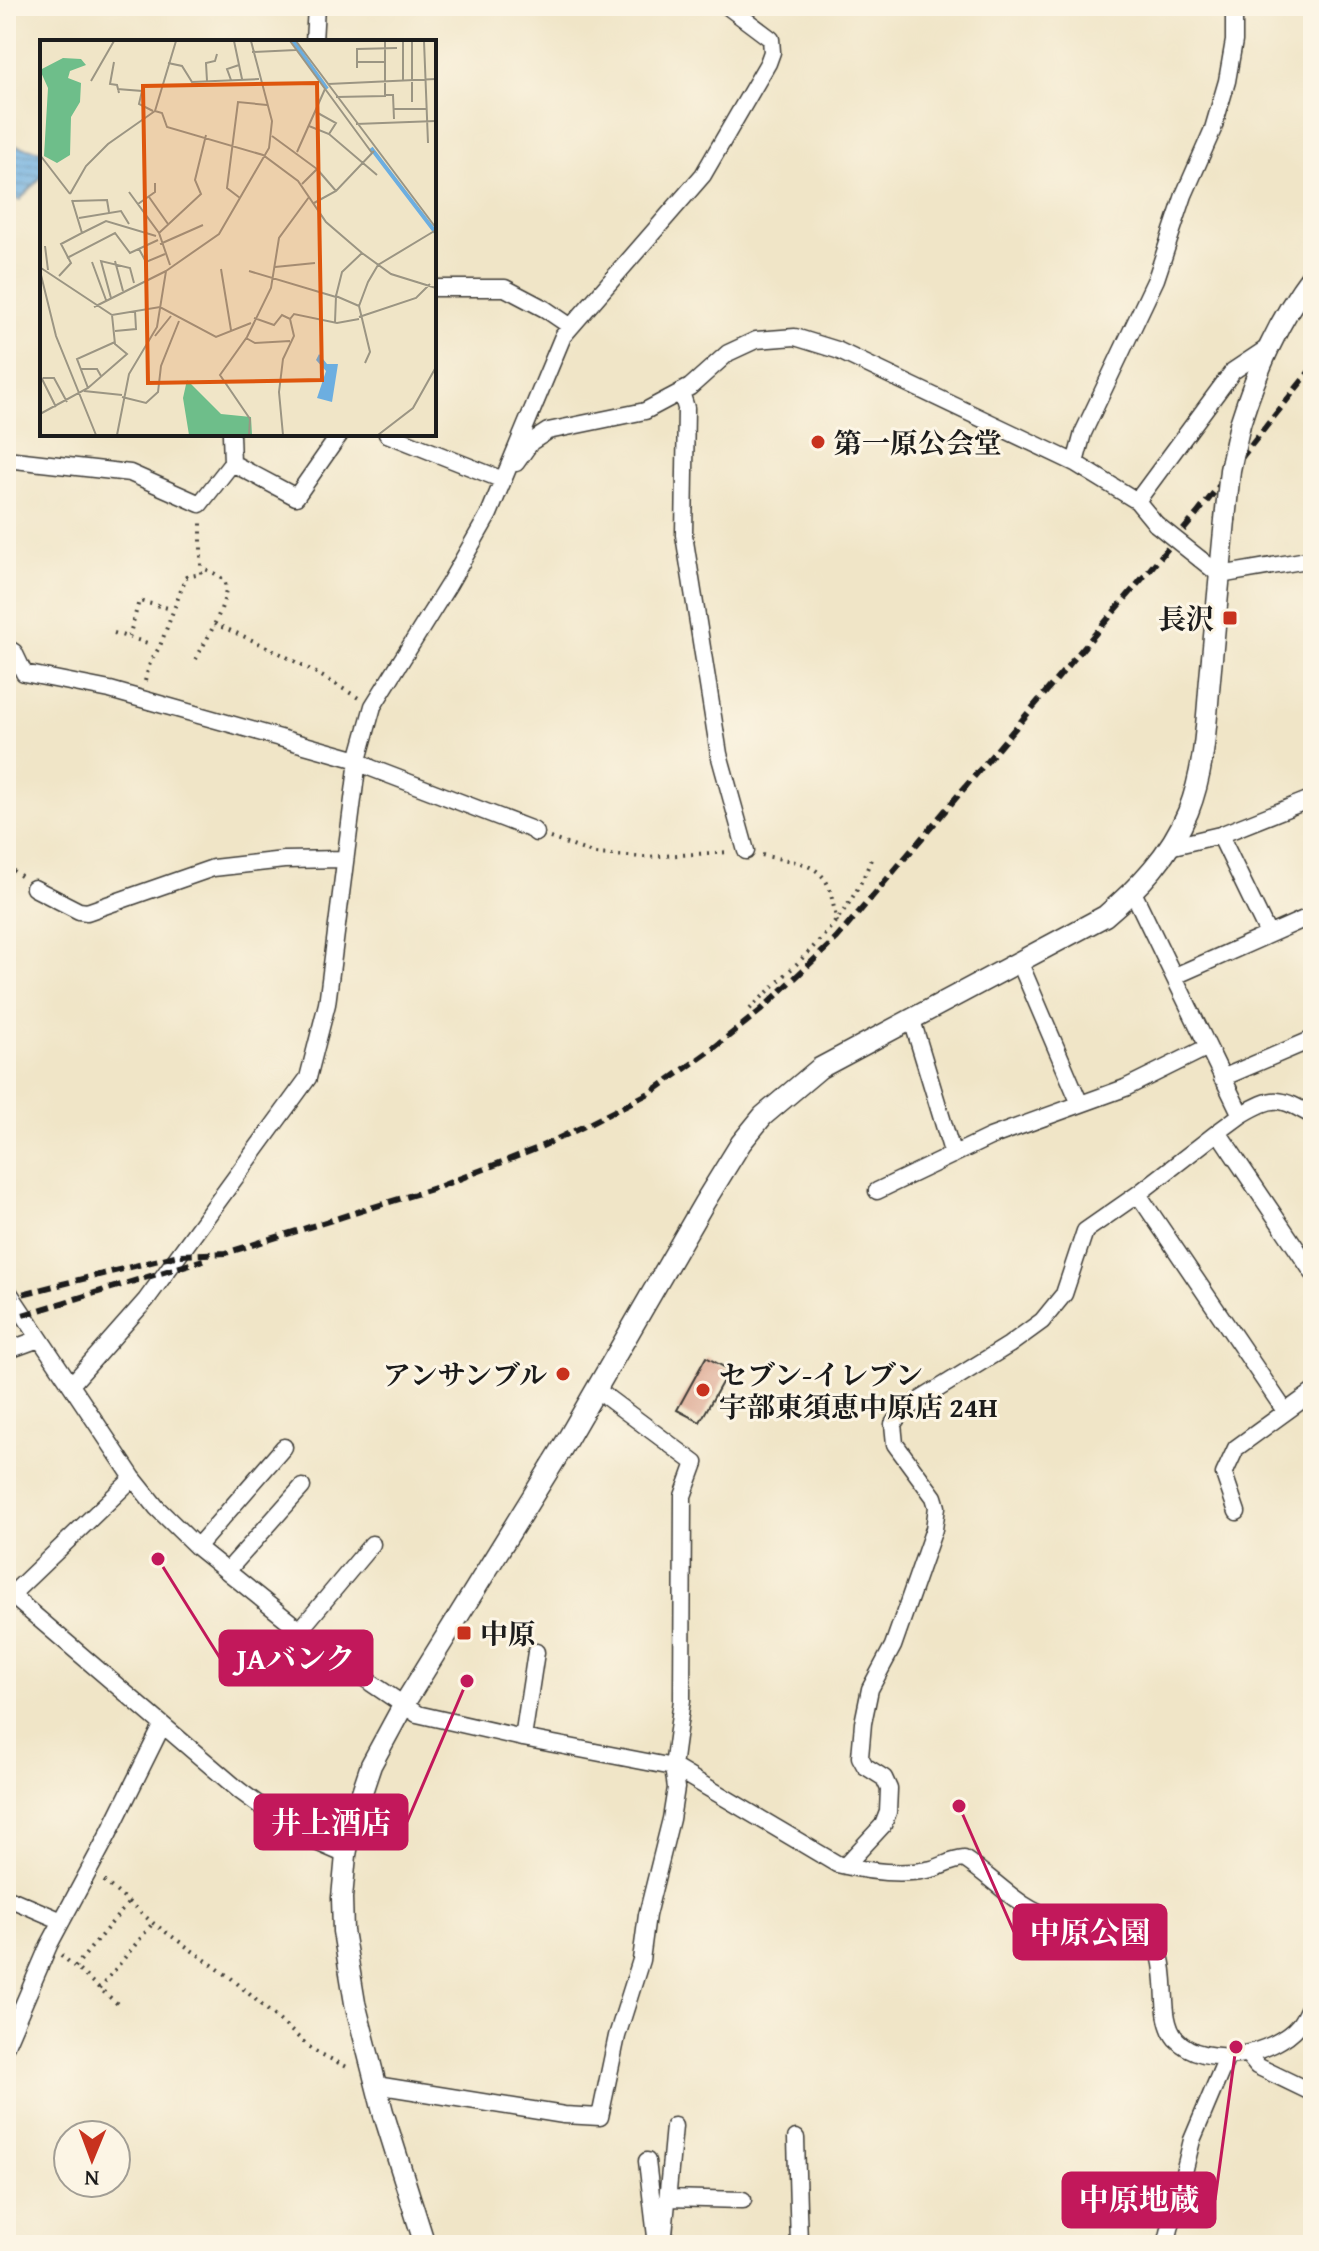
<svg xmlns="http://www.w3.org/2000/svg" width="1319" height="2251" font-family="'Gentium Book Plus','Noto Serif JP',serif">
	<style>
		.water { fill: url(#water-rules); stroke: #44657e; stroke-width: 2 }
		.building { fill: #daa18b }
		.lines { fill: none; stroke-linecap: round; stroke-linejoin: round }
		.minor-casing { stroke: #3c3a36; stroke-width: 19 }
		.tertiary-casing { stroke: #3c3a36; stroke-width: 23 }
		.path { stroke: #3c3a36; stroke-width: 4; stroke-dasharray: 2 6; stroke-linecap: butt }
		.minor { stroke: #fff; stroke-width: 16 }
		.tertiary { stroke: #fff; stroke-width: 20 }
		.rail { stroke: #1c1c1c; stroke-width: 6; stroke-dasharray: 12 6; stroke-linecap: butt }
		.minor-bridge-casing { stroke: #3c3a36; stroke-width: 19; stroke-linecap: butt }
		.tertiary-bridge-casing { stroke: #3c3a36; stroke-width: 23; stroke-linecap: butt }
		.minor-bridge { stroke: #fff; stroke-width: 16 }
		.tertiary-bridge { stroke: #fff; stroke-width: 20 }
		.poi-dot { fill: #c8321e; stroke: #fcf5e5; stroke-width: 3 }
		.labels { text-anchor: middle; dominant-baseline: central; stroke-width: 6; stroke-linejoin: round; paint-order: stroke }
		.poi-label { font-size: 28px; font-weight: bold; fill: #1c1c1c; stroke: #fcf5e5; text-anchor: start }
		.inset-river { fill: none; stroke: #6caee0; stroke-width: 4 }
		.inset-road { fill: none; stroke: #9b9583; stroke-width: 2 }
		.view { fill: #de560d; fill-opacity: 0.15; stroke: #de560d; stroke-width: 4 }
		.inset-edge { fill: none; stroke: #1c1c1c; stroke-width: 4 }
		.leader { fill: none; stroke: #c2185b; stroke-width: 3 }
		.callout-dot { fill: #c2185b; stroke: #fcf5e5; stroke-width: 3 }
		.callout { fill: #c2185b; stroke: #c2185b; stroke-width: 3 }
		.callout-label { font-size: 30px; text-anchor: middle; font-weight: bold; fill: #fff }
	</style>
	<defs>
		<pattern id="water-rules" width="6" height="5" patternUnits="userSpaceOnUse" patternTransform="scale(2)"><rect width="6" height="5" fill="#6caee0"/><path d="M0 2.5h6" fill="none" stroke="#588db5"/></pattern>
	</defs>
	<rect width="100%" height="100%" fill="#fcf5e5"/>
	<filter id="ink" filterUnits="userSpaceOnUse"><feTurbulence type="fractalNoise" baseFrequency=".0125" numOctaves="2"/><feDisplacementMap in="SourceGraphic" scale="16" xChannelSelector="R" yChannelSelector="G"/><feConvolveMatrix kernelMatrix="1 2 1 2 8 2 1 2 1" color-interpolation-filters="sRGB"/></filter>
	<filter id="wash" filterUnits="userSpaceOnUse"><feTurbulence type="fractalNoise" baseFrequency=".006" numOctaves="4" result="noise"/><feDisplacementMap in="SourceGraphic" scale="32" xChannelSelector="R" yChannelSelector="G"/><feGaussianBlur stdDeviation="1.8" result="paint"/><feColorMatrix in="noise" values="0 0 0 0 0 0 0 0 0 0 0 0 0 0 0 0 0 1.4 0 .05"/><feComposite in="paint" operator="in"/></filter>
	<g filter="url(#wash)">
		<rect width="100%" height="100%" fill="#f0e5c7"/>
		<path class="water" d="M 6,144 L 42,151 L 42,176 L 20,200 L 6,197 Z"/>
		<g id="blocks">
			<path class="building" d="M 706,1357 L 729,1370 L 700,1422 L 677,1410 Z"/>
		</g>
	</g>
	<g filter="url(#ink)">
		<use href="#blocks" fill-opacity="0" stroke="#3c3a36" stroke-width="2"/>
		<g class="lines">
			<g class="minor-casing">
				<path id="minor" d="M 314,42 L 316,6
					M 434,288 L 505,288 L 545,309 L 570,326
					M 681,392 L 686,408 L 684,535 L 719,754 L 746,851
					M 231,434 L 232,463
					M 387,434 L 503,480
					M 6,459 L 130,473 L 200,504 L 232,463 L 296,497 L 340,434
					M 516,463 L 531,442 L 548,431 L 645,411 L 690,387 L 728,353 L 756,340 L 795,337 L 837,350 L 1075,463 L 1137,501 L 1156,524
					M 1075,463 L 1083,433 L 1156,279 L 1184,195 L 1213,129 L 1227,81 L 1234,41 L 1234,6
					M 1137,501 L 1233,371 L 1266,349
					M 1200,559 L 1220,575 L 1313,559
					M 6,647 L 14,652 L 24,673 L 110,690 L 358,760 L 371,768 L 533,830 L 536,833
					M 1220,835 L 1268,934
					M 1169,847 L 1220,835 L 1313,798
					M 34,888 L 79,911 L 87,912 L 213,868 L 284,860 L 344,859
					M 1133,892 L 1241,1115 L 1218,1132 L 1313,1273
					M 1019,961 L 1080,1104
					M 1175,976 L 1313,915
					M 912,1020 L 953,1155
					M 1222,1078 L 1313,1039
					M 1241,1115 C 1275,1095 1279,1097 1313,1116
					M 877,1191 L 990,1137 L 1125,1088 L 1208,1047
					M 1138,1194 L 1285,1411
					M 6,1288 L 133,1478 L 157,1508 L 197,1547 L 300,1630 L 371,1683 L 417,1714 L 523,1738 L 673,1767 L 837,1864 C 866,1871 898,1876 927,1870 C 941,1868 949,1860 964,1859 C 994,1878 1020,1911 1056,1919 C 1081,1924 1119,1921 1141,1932 C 1179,1952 1153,2012 1176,2039 C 1204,2070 1274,2055 1299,2025 C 1305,2018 1309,2007 1313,1998
					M 6,1351 L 39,1339
					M 71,1385 L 146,1300 L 308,1078 L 327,1004 L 358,760 L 373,706 L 449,584 L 489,514 L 563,336 L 703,175 L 768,63 L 772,52 L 771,39 L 727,6
					M 133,1478 L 11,1595 L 240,1791 L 300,1835 L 346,1855
					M 1237,1512 L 1224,1474 L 1236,1448 L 1313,1392
					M 197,1547 L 284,1447
					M 228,1570 L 302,1487
					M 300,1630 L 372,1544
					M 523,1738 L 536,1652
					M 845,1866 L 883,1825 L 888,1812 L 889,1789 L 884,1778 L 865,1766 L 860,1757 L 863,1723 L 870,1689 L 893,1646 L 934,1529 L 937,1507 L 934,1497 L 895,1444 L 893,1424 L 902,1411 L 1009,1345 L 1042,1321 L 1064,1294 L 1085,1231 L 1138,1194 L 1218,1132
					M 6,1897 L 62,1921
					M 6,2045 L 49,1945 L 108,1835 L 162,1726
					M 1248,2055 L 1257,2066 L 1313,2093
					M 376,2085 L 564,2115 L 600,2117 L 617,2036 L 641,1960 L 647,1915 L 671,1819 L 676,1788 L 673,1767 L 682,1700 L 683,1496 L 695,1463 L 597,1390
					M 796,2138 L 799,2245
					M 647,2161 L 657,2245
					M 668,2198 L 743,2200
					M 663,2245 L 674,2126
					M 1166,2245 L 1192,2140 L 1227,2057"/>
			</g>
			<g class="tertiary-casing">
				<path id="tertiary" d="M 1240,424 C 1257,370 1278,320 1313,274
					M 425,2245 L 383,2112 L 355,2003 L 343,1931 L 342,1898 L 346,1855 L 353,1819 L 371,1765 L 404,1704 L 560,1452 L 704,1203 L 741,1143 L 763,1116 L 820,1068 L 1105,916 C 1139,887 1170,855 1188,812 C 1205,770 1206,723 1210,679 C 1215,626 1220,573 1225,520"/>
			</g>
			<path class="path" d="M 214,624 C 266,644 313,670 360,699
				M 114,633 L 151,644
				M 129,637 L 139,601 L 172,609
				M 196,659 C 204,644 233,596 224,581 C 219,574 208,570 201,568
				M 145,681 L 150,663 L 160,646 L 186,577 L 201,574 L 201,522
				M 550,838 L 595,854 L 645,857 L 730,852
				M 762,855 C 784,861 815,860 827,883 C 832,894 834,910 837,922
				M 6,866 L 21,876
				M 750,1009 C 796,963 851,920 872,856
				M 104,1881 L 153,1923 L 231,1978 L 313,2050 L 351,2069
				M 61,1955 L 120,2006
				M 75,1967 L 129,1902
				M 99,1989 L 153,1923"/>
			<use href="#minor" class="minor"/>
			<use href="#tertiary" class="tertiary"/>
			<path class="rail" d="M 6,1298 L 179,1255 L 226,1253 L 441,1186 L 538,1148 L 591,1123 L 653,1091 L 710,1051 L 760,1011 L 837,938 L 1197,514 L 1313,367
				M 6,1320 L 203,1260"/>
			<g class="minor-bridge-casing">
				<path id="minor-bridge" d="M 1156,524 L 1200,559"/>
			</g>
			<g class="tertiary-bridge-casing">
				<path id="tertiary-bridge" d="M 1225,520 L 1230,470 L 1240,424"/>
			</g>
			<use href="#minor-bridge" class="minor-bridge"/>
			<use href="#tertiary-bridge" class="tertiary-bridge"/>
		</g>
	</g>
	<g class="poi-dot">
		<circle cx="818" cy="442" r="8"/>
		<rect x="1222" y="610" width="16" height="16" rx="4"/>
		<circle cx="563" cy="1374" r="8"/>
		<circle cx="703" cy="1390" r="8"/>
		<rect x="456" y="1625" width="16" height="16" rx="4"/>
	</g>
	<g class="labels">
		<g class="poi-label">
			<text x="834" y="442">第一原公会堂</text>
			<text x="1214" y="618" text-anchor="end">長沢</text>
			<text x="547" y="1374" text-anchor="end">アンサンブル</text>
			<text x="719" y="1374">セブン-イレブン<tspan x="719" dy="32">宇部東須恵中原店 24H</tspan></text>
			<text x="480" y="1633">中原</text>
		</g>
	</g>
	<g transform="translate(40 40)">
		<rect width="396" height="396" fill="#f0e5c7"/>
		<path d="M 23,18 L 41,19 L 46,25 L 30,31 L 28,38 L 41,43 L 40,62 L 31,77 L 30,115 L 17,123 L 4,116 L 8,48 L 0,30 ZM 147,340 L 181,374 L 211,377 L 212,395 L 149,395 L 143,358 Z" fill="#6ebe8a"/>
		<path d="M 279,314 L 287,324 L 298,324 L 292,362 L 277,358 L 286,331 L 276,320 Z" fill="#6caee0"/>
		<path class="inset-river" d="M 253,1 L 287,49M 331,108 L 396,193"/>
		<path class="inset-road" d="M 194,1 L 202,39M 250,1 L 332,113M 256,1 L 396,188M 384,1 L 388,103M 363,2 L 363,41M 372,2 L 372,62M 212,12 L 256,10M 74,22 L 70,44 L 77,45 L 79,53M 317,22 L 345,22M 128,23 L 142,26 L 152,42 L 219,39M 317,28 L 317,9 L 357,8M 191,40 L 187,29 L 199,25M 51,41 L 74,1M 167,41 L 166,23 L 175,21 L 177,14M 288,44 L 396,39M 77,49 L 102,51 L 99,64 L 113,71M 345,55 L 353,55 L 354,79M 296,57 L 345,56 L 345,1M 354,69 L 387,69M 115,71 L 122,73 L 127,87 L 223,115 L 258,141 L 286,182 L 322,213 L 351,234 L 396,248M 276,72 L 296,83 L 289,94M 316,84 L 396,81M 269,86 L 289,94 L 337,135M 232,96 L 277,129 L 262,144M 257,112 L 285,49M 0,115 L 30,154M 277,129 L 296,151M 89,152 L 119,193 L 130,225M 30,154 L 46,126 L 68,104 L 115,71 L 136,1M 109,157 L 128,184M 200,158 L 187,148 L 198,62 L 227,65M 33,161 L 67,160 L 69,172M 274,163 L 296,151 L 334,111M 98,164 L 115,152 L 115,143M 39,178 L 81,171 L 89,184M 42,193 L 66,181 L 116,196M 119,193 L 161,154 L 155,140 L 166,95M 120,204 L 163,185M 5,206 L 8,230M 99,209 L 106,222 L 125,214M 27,218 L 75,193 L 90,213 L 118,200M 75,221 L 83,251M 52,222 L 66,260M 235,227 L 275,223M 1,228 L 72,275 L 120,267 L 176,297 L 211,283M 181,229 L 191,290M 0,231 L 16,296 L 56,395M 209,231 L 296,257M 19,236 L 31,223 L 21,204 L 42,193 L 32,160M 296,256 L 302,232 L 322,213M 71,258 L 61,221 L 90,228 L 94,243M 54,267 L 126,231M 319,277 L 376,258 L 390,244M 214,278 L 234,285 L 242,275 L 250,279 L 254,274 L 297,283 L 319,279M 295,282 L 296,256 L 319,266M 75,291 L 96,289 L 95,271M 115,296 L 131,276M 206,298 L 215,303 L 250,301M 325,323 L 330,312 L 319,266 L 328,242 L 338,225 L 396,190M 40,329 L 57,329 L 61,336M 0,335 L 16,367M 3,338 L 14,338 L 27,362M 48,348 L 37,319 L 75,302M 44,351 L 82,355M 82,357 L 106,363 L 118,352 L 121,326 L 139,281M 0,374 L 48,348 L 87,314 L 75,304 L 72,275M 77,395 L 89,334 L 117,287 L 126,231 L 179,194 L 229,108 L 232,81 L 211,1M 209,395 L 210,379 L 180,335 L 207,297 L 231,248 L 239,198 L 269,157M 243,395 L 239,352 L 243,319 L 254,296 L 250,279M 338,395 L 373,368 L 396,327"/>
		<path class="view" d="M 277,43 L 282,340 L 108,343 L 103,46 Z"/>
		<rect width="396" height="396" class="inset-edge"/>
	</g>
	<path class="leader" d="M158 1559L220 1658M467 1681L407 1822M959 1806L1014 1932M1236 2047L1215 2200"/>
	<g class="callout-dot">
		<circle cx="158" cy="1559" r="8"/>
		<circle cx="467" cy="1681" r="8"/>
		<circle cx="959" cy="1806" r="8"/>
		<circle cx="1236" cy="2047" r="8"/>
	</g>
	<g class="callout">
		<rect x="220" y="1631" width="152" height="54" rx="8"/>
		<rect x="255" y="1795" width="152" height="54" rx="8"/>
		<rect x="1014" y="1905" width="152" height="54" rx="8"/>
		<rect x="1063" y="2173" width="152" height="54" rx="8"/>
	</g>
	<g class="callout-label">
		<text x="296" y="1669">JAバンク</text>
		<text x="331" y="1833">井上酒店</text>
		<text x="1090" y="1943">中原公園</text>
		<text x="1139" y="2210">中原地蔵</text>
	</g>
	<rect width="1319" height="2251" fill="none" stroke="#fcf5e5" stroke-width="32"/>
	<g transform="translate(92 2159) rotate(181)"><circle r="38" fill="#fcf5e5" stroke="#a29e95" stroke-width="2"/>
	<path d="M0-6L14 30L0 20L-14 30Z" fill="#c8321e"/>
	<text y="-12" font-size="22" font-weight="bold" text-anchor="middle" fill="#1c1c1c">N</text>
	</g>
</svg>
